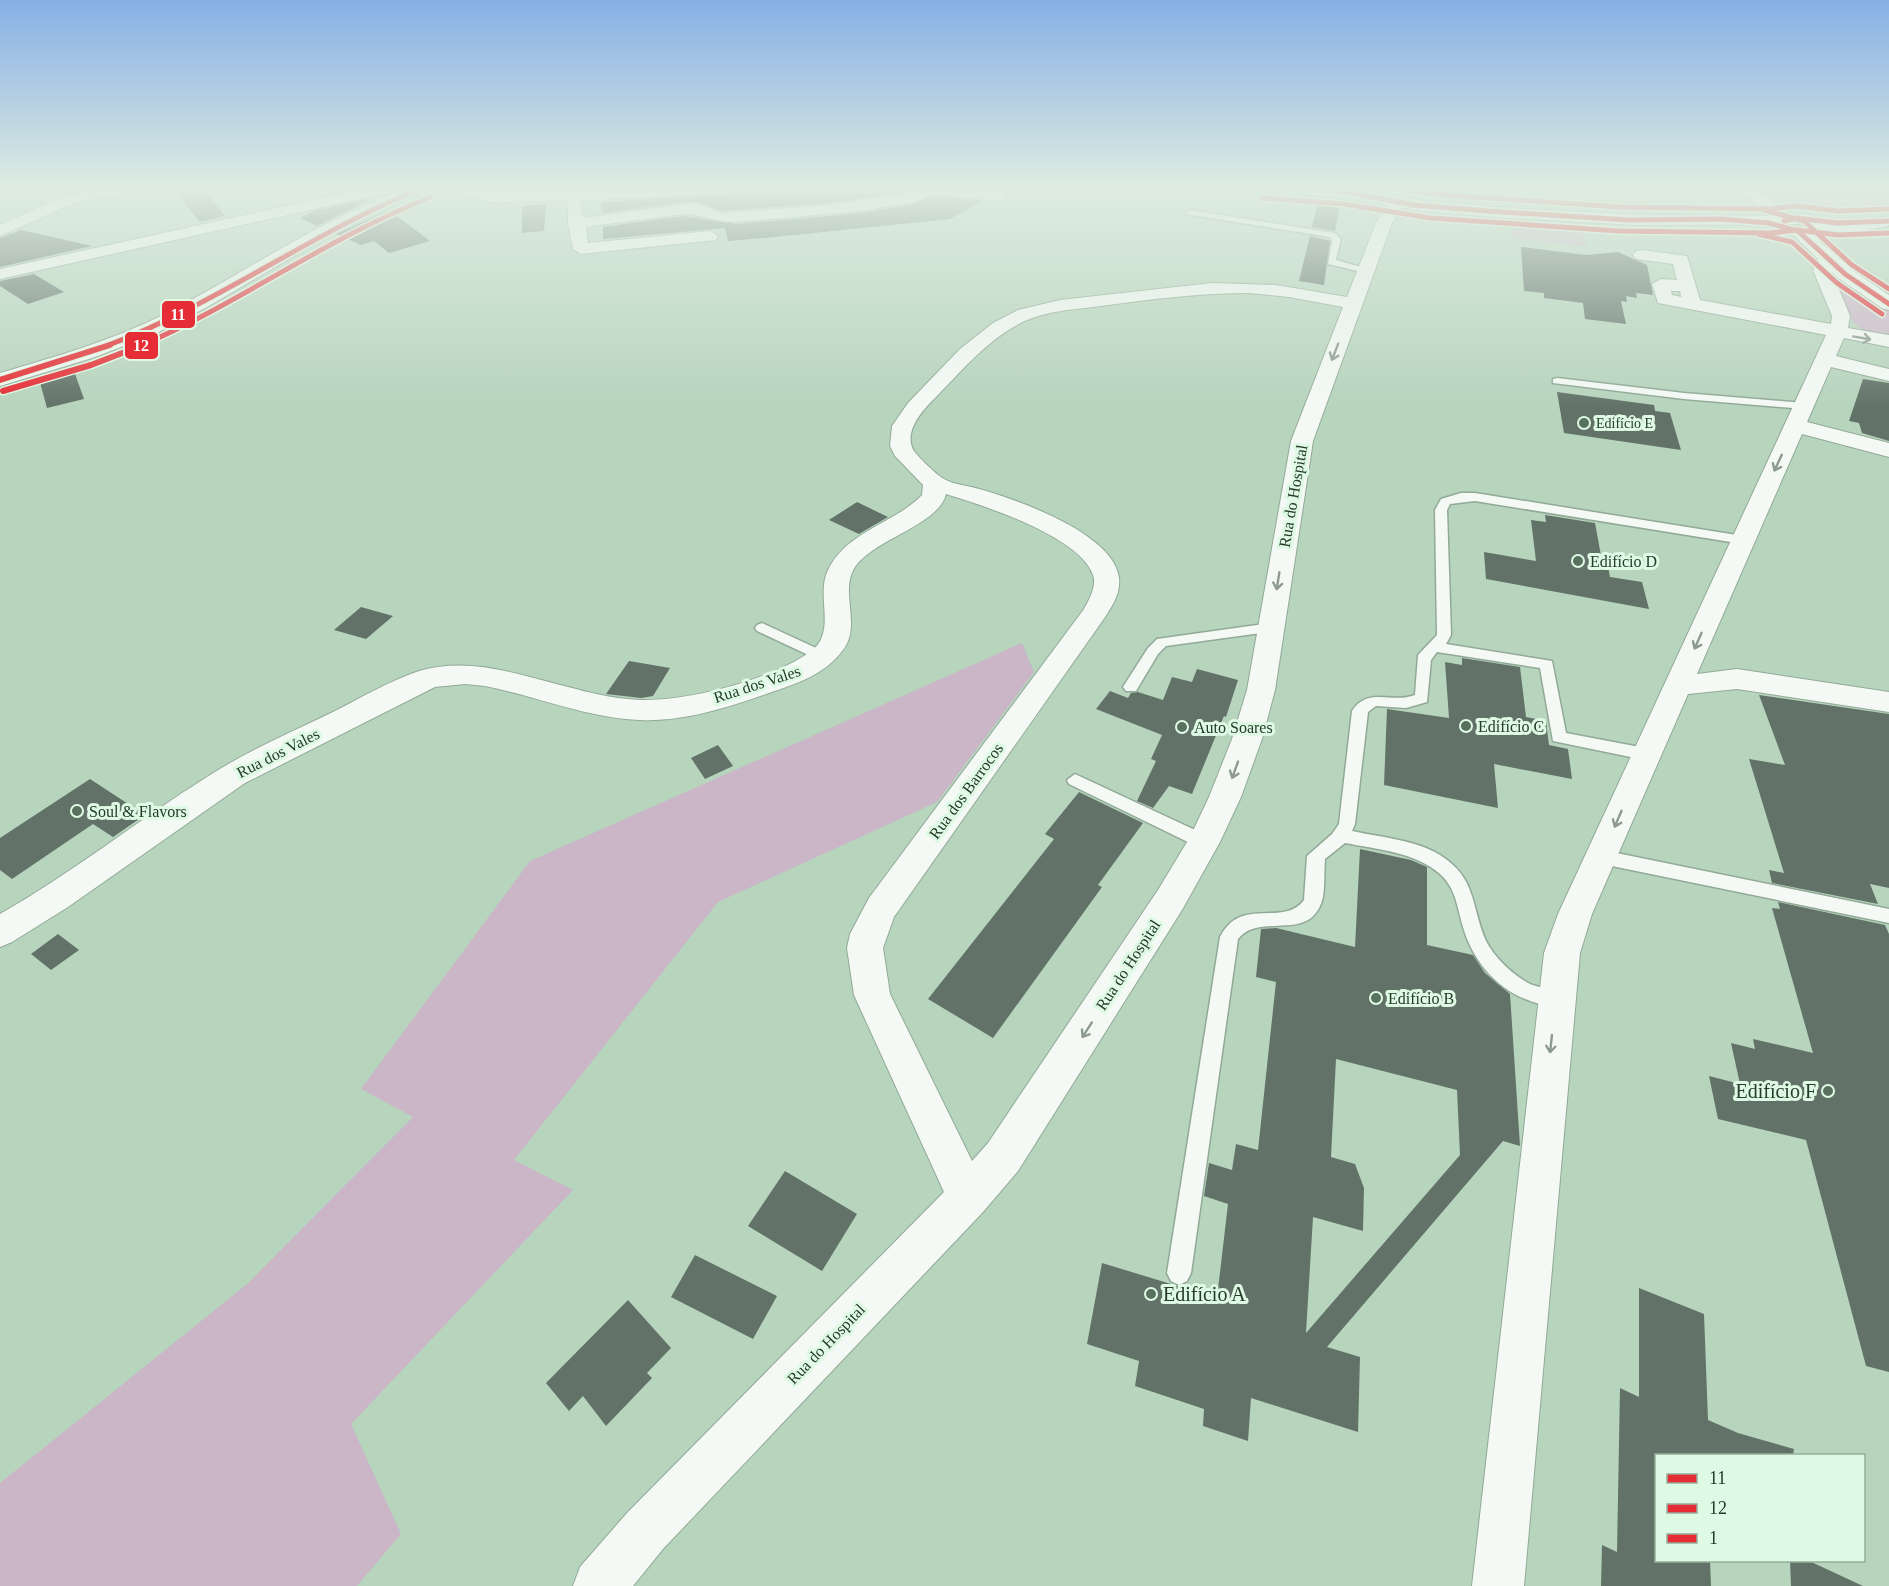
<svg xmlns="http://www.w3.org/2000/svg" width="1889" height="1586" font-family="'Times New Roman',serif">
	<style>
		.green { fill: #cab6c7 }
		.building { fill: #627269; fill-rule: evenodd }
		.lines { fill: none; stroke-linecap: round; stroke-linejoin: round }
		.lane-casing { stroke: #92a997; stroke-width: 3 }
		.street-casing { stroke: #92a997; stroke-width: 2 }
		.secondary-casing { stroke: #92a997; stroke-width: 2 }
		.lane { fill: #f4f9f5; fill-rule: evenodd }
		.street { fill: #f4f9f5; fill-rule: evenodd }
		.secondary { fill: #f4f9f5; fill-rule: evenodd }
		.bus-1-far1-casing { stroke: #dffae4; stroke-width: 8 }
		.bus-1-casing { stroke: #dffae4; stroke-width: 9 }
		.bus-2-far1-casing { stroke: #dffae4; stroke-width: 8 }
		.bus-2-casing { stroke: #dffae4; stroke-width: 9 }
		.bus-3-casing { stroke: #dffae4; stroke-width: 8 }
		.bus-1-far1 { stroke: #e62c34; stroke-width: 5 }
		.bus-1 { stroke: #e62c34; stroke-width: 6 }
		.bus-2-far1 { stroke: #e62c34; stroke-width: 5 }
		.bus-2 { stroke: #e62c34; stroke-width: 6 }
		.bus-3 { stroke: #e62c34; stroke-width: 5 }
		.oneway { stroke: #8c9a90 }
		.poi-dot { fill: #58715e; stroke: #dffae4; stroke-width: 2 }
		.labels { text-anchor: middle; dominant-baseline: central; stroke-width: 6; stroke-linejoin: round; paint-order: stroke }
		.far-poi-label { font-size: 14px; fill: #253b2b; stroke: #dffae4; text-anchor: start }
		.street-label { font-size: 16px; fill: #253b2b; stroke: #dffae4 }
		.poi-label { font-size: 16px; fill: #253b2b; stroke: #dffae4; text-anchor: start }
		.near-poi-label { font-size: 20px; fill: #253b2b; stroke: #dffae4; text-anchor: end }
		.line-badge { stroke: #dffae4; stroke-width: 2 }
		.badge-label { font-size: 16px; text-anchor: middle; font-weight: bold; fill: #fff }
	</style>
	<rect width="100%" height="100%" fill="#b7d4bd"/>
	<path class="green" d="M 1758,186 L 1889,186 L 1889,208 L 1828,211 L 1776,196 Z
		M 718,193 L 722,205 L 705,202 L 602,216 L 600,200 Z
		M 1512,223 L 1584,232 L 1586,247 L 1512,238 Z
		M 1837,289 L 1862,290 L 1889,309 L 1889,335 C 1851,332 1852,321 1837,289 Z
		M 1022,643 L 1034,672 L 937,802 L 718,902 L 514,1160 L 573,1190 L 351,1424 L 401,1534 L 357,1586 L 0,1586 L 0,1483 L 246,1285 L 413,1117 L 361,1089 L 530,861 Z"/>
	<path class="building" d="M 171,186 L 200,186 L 225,216 L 200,222 Z
		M 852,186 L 917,186 L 908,191 L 828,203 L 721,211 L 699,202 L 683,202 L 602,213 L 601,202 L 750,193 L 755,190 L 756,194 Z
		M 932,196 L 982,201 L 950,219 L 765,238 L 728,241 L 725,228 L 603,239 L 603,227 L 683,216 L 736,224 L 861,213 L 914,204 Z
		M 373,198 L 317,226 L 300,218 L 313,211 Z
		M 1318,202 L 1340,205 L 1335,231 L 1312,227 Z
		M 546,204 L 544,231 L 522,233 L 522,206 Z
		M 389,210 L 430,241 L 389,253 L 374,241 L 361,245 L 336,234 Z
		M 21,230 L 92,246 L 0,267 L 0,238 Z
		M 1310,236 L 1330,241 L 1324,285 L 1299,281 Z
		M 1521,247 L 1586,255 L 1618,252 L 1647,265 L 1653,295 L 1636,293 L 1637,298 L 1626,296 L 1627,302 L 1621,301 L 1626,324 L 1585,319 L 1583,303 L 1544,298 L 1544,293 L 1524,291 Z
		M 34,274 L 64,292 L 28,304 L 0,286 L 0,281 Z
		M 74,371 L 84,399 L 47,408 L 39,379 Z
		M 1863,379 L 1889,383 L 1889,441 L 1862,433 L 1859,423 L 1849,421 Z
		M 1557,392 L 1654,405 L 1655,411 L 1670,413 L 1681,450 L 1564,433 Z
		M 857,502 L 888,517 L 859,534 L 829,520 Z
		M 1545,515 L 1595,523 L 1602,561 L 1607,561 L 1610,577 L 1642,582 L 1649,609 L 1486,579 L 1484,552 L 1536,561 L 1531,520 L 1546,522 Z
		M 361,607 L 393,616 L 366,639 L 334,630 Z
		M 1462,658 L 1520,667 L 1526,717 L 1546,721 L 1549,745 L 1568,749 L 1572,779 L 1494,764 L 1498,808 L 1384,785 L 1387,709 L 1449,718 L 1445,662 L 1462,665 Z
		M 629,661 L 670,668 L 653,696 L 641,698 L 606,694 Z
		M 1197,669 L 1238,680 L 1226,717 L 1224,716 L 1192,794 L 1169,786 L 1153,808 L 1137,801 L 1156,761 L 1151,759 L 1162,735 L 1096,709 L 1110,691 L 1128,698 L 1131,693 L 1138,692 L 1163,700 L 1172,677 L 1192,682 Z
		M 1759,695 L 1889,714 L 1889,888 L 1870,884 L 1878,904 L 1772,883 L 1769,870 L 1784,873 L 1749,759 L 1785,765 Z
		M 718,745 L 733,766 L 705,779 L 691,758 Z
		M 90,779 L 145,815 L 113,837 L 93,824 L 12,879 L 0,870 L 0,838 Z
		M 1079,792 L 1143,823 L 1098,885 L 1102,887 L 993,1038 L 928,999 L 1054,839 L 1045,834 Z
		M 1360,849 L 1411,860 L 1427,867 L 1427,945 L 1473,955 L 1485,973 L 1510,994 L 1520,1146 L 1503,1141 L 1327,1347 L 1360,1357 L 1358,1432 L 1251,1398 L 1248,1441 L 1203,1426 L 1204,1409 L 1135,1386 L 1139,1361 L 1087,1344 L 1102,1263 L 1217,1298 L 1228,1204 L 1204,1196 L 1209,1163 L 1232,1170 L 1236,1144 L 1258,1150 L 1276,982 L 1256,977 L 1261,929 L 1276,928 L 1355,947 ZM 1336,1059 L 1457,1090 L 1460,1155 L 1306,1333 L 1313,1217 L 1363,1231 L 1364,1188 L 1355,1164 L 1331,1157 Z
		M 1778,902 L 1885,925 L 1889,934 L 1889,1372 L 1866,1366 L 1806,1140 L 1718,1119 L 1709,1076 L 1740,1084 L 1731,1043 L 1755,1049 L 1753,1039 L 1813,1053 L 1772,908 L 1780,909 Z
		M 58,934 L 79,950 L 51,970 L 31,954 Z
		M 785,1171 L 857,1214 L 822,1271 L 748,1226 Z
		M 695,1255 L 777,1296 L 753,1339 L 671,1297 Z
		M 1639,1288 L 1704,1314 L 1708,1420 L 1738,1433 L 1794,1449 L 1793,1455 L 1656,1455 L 1656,1560 L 1710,1560 L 1711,1586 L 1601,1586 L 1602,1545 L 1617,1552 L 1620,1388 L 1639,1397 Z
		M 628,1300 L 671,1348 L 647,1373 L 652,1378 L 606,1426 L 583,1396 L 569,1411 L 546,1383 Z
		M 1790,1560 L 1807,1560 L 1863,1586 L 1791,1586 Z"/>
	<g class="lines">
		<g class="lane-casing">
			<path id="lane" d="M 1189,210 L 1335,233 L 1341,239 L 1336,260 L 1371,270 L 1366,273 L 1328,264 L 1332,240 L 1329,237 L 1186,214 Z
				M 1557,378 L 1684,393 L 1804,403 L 1810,406 L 1804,409 L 1684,399 L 1553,383 L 1553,379 Z
				M 1461,493 L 1475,493 L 1743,536 L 1749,540 L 1743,544 L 1475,501 L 1450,504 L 1447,510 L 1451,635 L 1446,644 L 1552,661 L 1566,733 L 1645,748 L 1653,754 L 1645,760 L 1553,741 L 1540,668 L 1437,652 L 1431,660 L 1427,702 L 1406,708 L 1376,706 L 1368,712 L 1355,824 L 1352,831 C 1380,837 1416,840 1440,855 C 1477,878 1471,907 1486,941 C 1494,957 1512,974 1528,983 C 1538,988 1552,989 1563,993 L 1566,999 L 1563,1005 C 1552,1009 1538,1004 1528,1000 C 1496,989 1472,959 1463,927 C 1457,907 1456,888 1440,874 C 1415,852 1376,849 1345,843 L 1325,859 C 1324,871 1325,885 1323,897 C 1312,945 1260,911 1238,939 L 1191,1273 L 1187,1281 L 1179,1285 L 1171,1281 L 1167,1273 L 1220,937 C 1241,895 1283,928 1304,900 L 1307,856 L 1332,834 L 1339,824 L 1352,711 C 1368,686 1392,704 1415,695 L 1418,655 L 1437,635 L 1435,510 L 1441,499 Z
				M 762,623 L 829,654 L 831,657 L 829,660 L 819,660 L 757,631 L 755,628 L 757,625 Z
				M 1271,623 L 1276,625 L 1278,628 L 1276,631 L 1166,646 L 1158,654 L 1136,691 L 1126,691 L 1123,687 L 1148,648 L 1157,639 Z
				M 1075,774 L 1210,837 L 1213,842 L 1210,847 L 1198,847 L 1069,784 L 1067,780 Z
				M 1602,850 L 1889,909 L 1889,923 L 1602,864 L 1596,862 L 1593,857 L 1596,852 Z"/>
		</g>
		<g class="street-casing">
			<path id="street" d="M 113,186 L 140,186 L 137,189 L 72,204 L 0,236 L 0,225 L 61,197 Z
				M 376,186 L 403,186 L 395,191 L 0,279 L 0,269 Z
				M 448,186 L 469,186 L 489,192 L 523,193 L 699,186 L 758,186 L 750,191 L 579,201 L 584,218 L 683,204 L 698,204 L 721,213 L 828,205 L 909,193 L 918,190 L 919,186 L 999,191 L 1007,196 L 999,201 L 932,194 L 914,202 L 861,211 L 736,222 C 715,223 702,214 683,214 L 586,227 L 588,243 L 710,231 L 718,236 L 716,240 L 581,254 L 573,249 L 568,224 L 568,201 L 487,202 L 451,189 Z
				M 1398,197 L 1406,202 L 1392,223 L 1313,441 L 1275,690 L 1262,739 L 1241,797 L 1220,842 L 1182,910 L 1018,1171 L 983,1212 L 663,1549 L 633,1586 L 573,1586 L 580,1567 L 627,1513 L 944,1192 L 854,995 L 847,948 L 850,934 L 869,898 L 1084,609 C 1089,600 1097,586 1093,575 C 1080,536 982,505 946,494 C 939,525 874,539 855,567 C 839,592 862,625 843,650 C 826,674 796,684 769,693 C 730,707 683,722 640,720 C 587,718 536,696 485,686 L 465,684 L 435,687 L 245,783 L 68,907 L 12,942 L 0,947 L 0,914 C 72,873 137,821 207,777 C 247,751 292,732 335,711 C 362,697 390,681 419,671 C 472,655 525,677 576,689 C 597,695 620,699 641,700 C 690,701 770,680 810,652 C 838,632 815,596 828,570 C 847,531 894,524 922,495 L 923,485 L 895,456 L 890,446 L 892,426 L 908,403 L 960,349 L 993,323 L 1018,310 L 1060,300 L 1212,283 L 1276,285 L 1347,297 L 1376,223 L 1392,199 ZM 1250,293 L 1289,297 L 1343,307 L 1291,441 L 1247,690 L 1232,739 L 1209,797 L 1190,837 L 1158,890 L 988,1143 L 972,1161 L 890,994 L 883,948 L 894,917 L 1103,620 C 1111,608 1121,594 1119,578 C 1114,534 1020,501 983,490 C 971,486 954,485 944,479 C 938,476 918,457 914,451 C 903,433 921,412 933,400 C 960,373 984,343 1017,325 C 1044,310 1072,310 1101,306 C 1151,299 1200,293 1250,293 Z
				M 1642,250 L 1687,256 L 1700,300 L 1831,324 L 1832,316 L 1813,270 L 1822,254 L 1834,254 L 1837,258 L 1831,270 L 1850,316 L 1848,328 L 1889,335 L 1889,347 L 1844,338 L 1836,356 L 1889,369 L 1889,381 L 1831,367 L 1807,422 L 1889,443 L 1889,457 L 1802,434 L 1697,674 L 1737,669 L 1889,692 L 1889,712 L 1737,689 L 1688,694 L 1592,914 L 1580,953 L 1524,1586 L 1472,1586 L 1544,953 L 1558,914 L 1826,335 L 1658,303 L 1652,284 L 1661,279 L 1677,280 L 1673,264 L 1636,259 L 1633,255 L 1636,251 ZM 1671,291 L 1680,291 L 1681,297 L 1672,295 Z"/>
		</g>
		<g class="secondary-casing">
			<path id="secondary" d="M 413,186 L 435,186 L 333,233 L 207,307 L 155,334 L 92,358 L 0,386 L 0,373 C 55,357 111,341 163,315 C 247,272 323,217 413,186 Z
				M 1255,186 L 1345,187 L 1422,201 L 1508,208 L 1637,215 L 1773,216 L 1733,186 L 1751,186 L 1791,215 L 1805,214 L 1833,221 L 1839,226 L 1882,217 L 1888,218 L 1888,226 L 1817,239 L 1852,270 L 1889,295 L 1889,310 L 1882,308 L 1838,278 L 1789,231 L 1798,226 L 1807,230 L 1821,229 L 1805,224 L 1637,225 L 1508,218 L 1422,211 L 1345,197 L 1263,191 Z"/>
		</g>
		<use href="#lane" class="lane"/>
		<use href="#street" class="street"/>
		<use href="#secondary" class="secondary"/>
		<g class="bus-1-far1-casing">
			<path id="bus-1-far1" d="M 1263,186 L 1345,192 L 1414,205 L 1488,211 L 1629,220 L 1720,219 L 1769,223 L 1798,231 L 1845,274 L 1889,304
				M 1784,221 L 1797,218 L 1838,223 L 1889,221
				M 106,346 C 218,304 315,230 427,186"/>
		</g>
		<g class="bus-1-casing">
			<path id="bus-1" d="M 0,380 L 110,345"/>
		</g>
		<g class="bus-2-far1-casing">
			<path id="bus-2-far1" d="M 1262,198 L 1344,204 L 1430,218 L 1619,231 L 1770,233 L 1797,230 L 1838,235 L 1889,233
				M 1758,234 L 1792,242 L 1837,283 L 1882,314
				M 140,346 C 240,303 327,238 431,197"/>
		</g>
		<g class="bus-2-casing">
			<path id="bus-2" d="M 3,391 L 91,365 L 143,345"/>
		</g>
		<g class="bus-3-casing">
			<path id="bus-3" d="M 1380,186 L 1432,194 L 1620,207 L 1769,209 L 1797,206 L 1838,211 L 1889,209
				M 1764,210 L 1804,221 L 1852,265 L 1889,289"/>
		</g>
		<use href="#bus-1-far1" class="bus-1-far1"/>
		<use href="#bus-1" class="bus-1"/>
		<use href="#bus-2-far1" class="bus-2-far1"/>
		<use href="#bus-2" class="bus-2"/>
		<use href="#bus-3" class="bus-3"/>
	</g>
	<defs><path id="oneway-shaft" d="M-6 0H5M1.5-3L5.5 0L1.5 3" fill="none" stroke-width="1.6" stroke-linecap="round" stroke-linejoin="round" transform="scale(1.5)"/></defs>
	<g class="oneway">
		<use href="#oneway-shaft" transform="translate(1862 338) rotate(10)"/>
		<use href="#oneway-shaft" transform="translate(1335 352) rotate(111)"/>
		<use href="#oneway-shaft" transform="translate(1778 463) rotate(115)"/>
		<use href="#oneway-shaft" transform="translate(1278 581) rotate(99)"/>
		<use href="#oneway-shaft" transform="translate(1698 641) rotate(114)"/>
		<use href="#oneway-shaft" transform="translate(1235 770) rotate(110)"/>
		<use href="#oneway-shaft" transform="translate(1618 819) rotate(113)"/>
		<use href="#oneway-shaft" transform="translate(1087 1030) rotate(123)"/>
		<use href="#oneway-shaft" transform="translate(1551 1044) rotate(96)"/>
	</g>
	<linearGradient id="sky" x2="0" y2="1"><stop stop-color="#86b0e5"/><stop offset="0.46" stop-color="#dfece1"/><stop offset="1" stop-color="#dfece1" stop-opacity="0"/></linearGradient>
	<rect width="1889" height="408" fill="url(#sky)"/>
	<g class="poi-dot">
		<circle cx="1584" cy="423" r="6"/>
		<circle cx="1578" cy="561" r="6"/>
		<circle cx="1466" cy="726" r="6"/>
		<circle cx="1182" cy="727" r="6"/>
		<circle cx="77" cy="811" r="6"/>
		<circle cx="1376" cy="998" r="6"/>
		<circle cx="1828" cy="1091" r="6"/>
		<circle cx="1151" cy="1294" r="6"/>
	</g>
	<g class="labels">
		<g class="far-poi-label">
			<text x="1596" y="423">Edifício E</text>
		</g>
		<g class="street-label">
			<text transform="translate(1293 496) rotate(-80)">Rua do Hospital</text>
			<text transform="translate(757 684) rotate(-18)">Rua dos Vales</text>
			<text transform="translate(278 753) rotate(-27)">Rua dos Vales</text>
			<text transform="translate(966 791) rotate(-54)">Rua dos Barrocos</text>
			<text transform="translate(1128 965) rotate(-57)">Rua do Hospital</text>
			<text transform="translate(826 1344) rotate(-46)">Rua do Hospital</text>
		</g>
		<g class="poi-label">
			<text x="1590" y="561">Edifício D</text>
			<text x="1478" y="726">Edifício C</text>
			<text x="1194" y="727">Auto Soares</text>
			<text x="89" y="811">Soul &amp; Flavors</text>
			<text x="1388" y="998">Edifício B</text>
		</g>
		<g class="near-poi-label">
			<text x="1816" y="1091">Edifício F</text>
			<text x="1163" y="1294" text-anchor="start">Edifício A</text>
		</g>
	</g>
	<g class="line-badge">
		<rect x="161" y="300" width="35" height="29" rx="6" fill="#e62c34"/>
		<rect x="124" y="331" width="35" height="29" rx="6" fill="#e62c34"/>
	</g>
	<g class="badge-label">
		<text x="178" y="320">11</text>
		<text x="141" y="351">12</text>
	</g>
	<rect x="1655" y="1454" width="210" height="108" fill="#dffae4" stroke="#95ae9a" stroke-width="1.5"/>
	<rect x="1667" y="1474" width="30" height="9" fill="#e62c34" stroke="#95ae9a" stroke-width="1.5"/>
	<text x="1709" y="1484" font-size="18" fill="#253b2b">11</text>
	<rect x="1667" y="1504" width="30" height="9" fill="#e62c34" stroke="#95ae9a" stroke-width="1.5"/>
	<text x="1709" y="1514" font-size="18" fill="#253b2b">12</text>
	<rect x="1667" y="1534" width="30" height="9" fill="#e62c34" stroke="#95ae9a" stroke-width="1.5"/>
	<text x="1709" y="1544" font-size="18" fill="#253b2b">1</text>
</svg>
